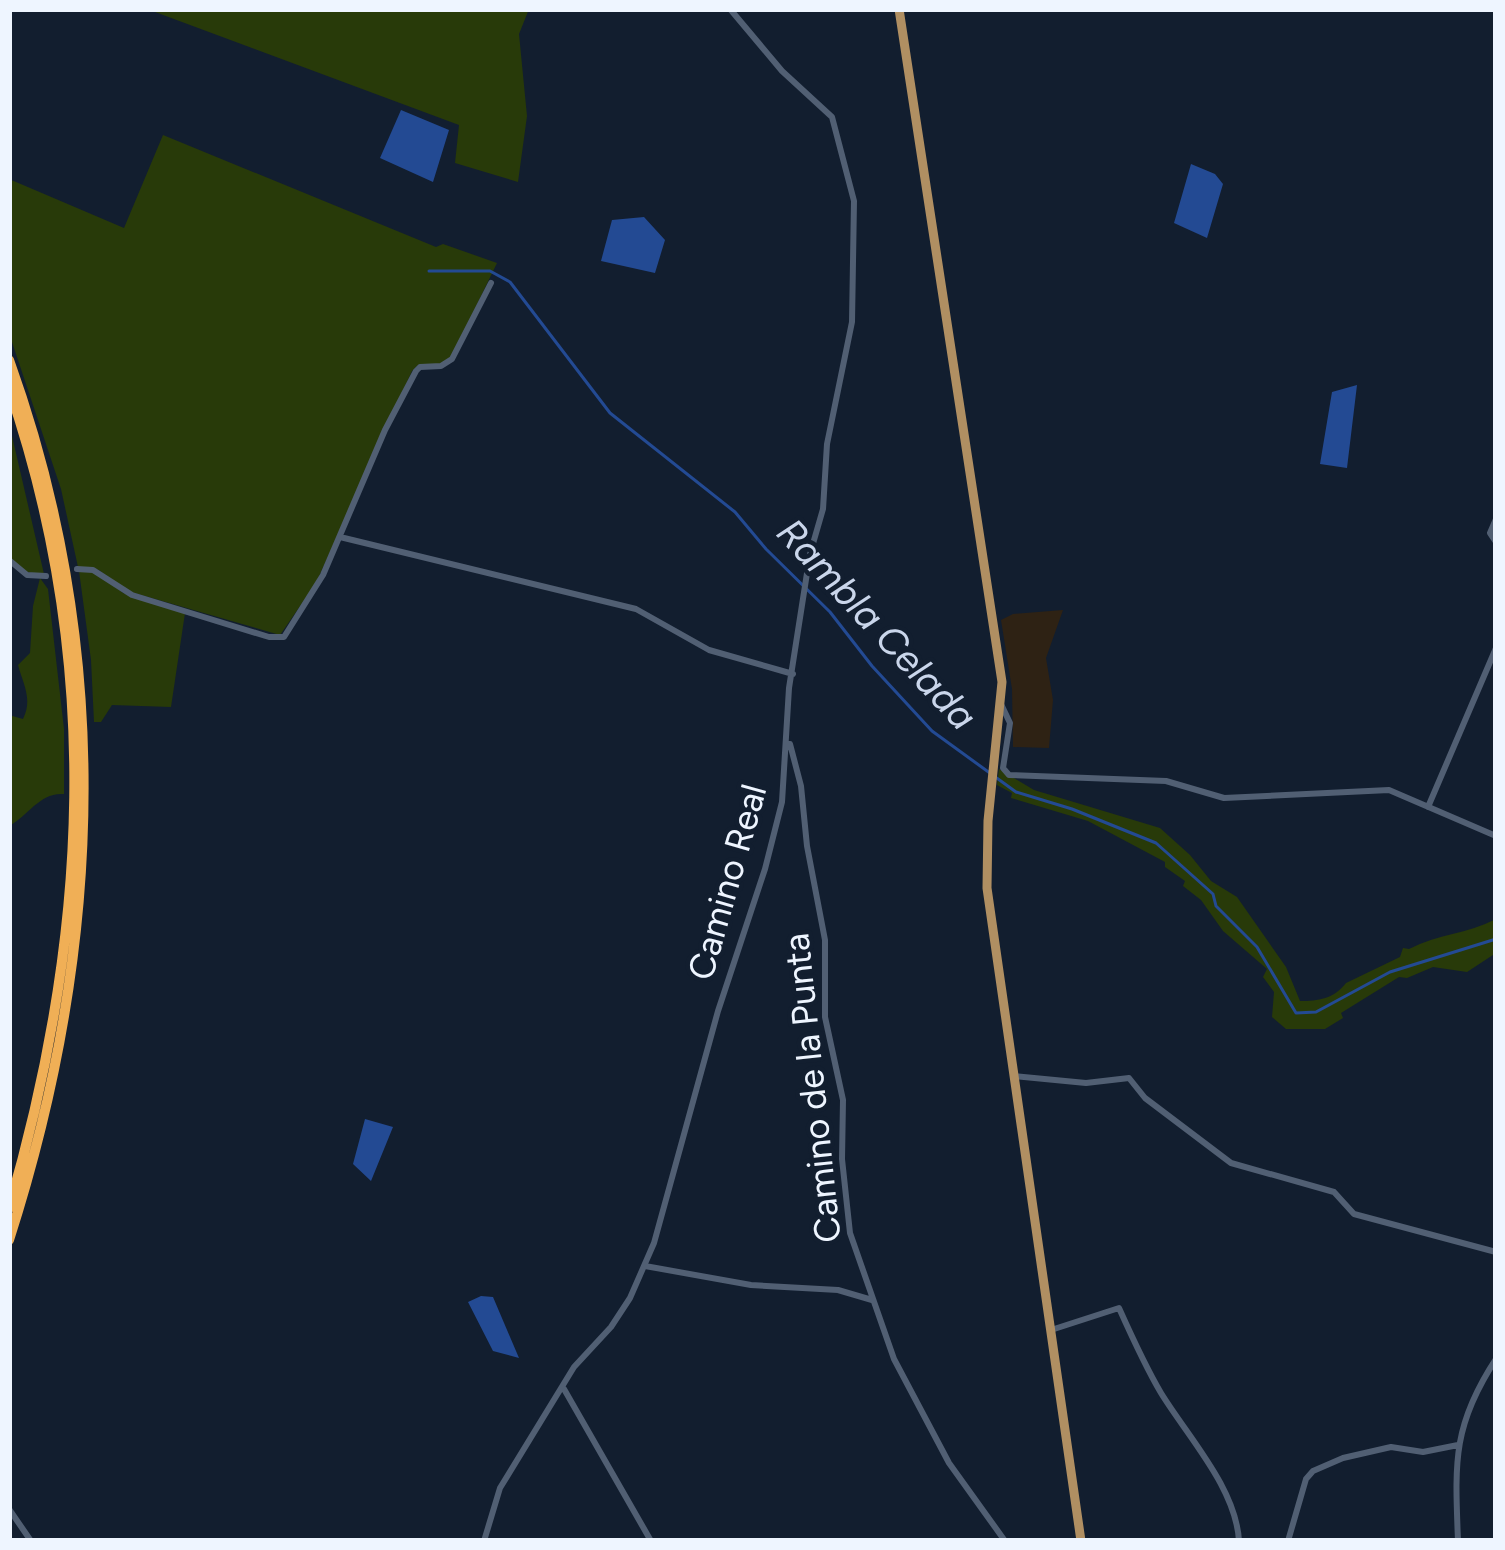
<svg xmlns="http://www.w3.org/2000/svg" width="1505" height="1550" font-family="Figtree,sans-serif">
	<style>
		.industrial { fill: #2e2214 }
		.green { fill: #283a09 }
		.water { fill: #234a93 }
		.lines { fill: none; stroke-linecap: round; stroke-linejoin: round }
		.stream { stroke: #234a93; stroke-width: 3 }
		.minor { stroke: #515f73; stroke-width: 6 }
		.major { stroke: #b08f62; stroke-width: 9 }
		.highway { stroke: #f0af56; stroke-width: 10 }
		.labels { text-anchor: middle; dominant-baseline: central; stroke-width: 9; stroke-linejoin: round; paint-order: stroke }
		.street-label { font-size: 36px; fill: #eef5ff; stroke: #121e2f }
		.water-label { font-size: 39px; font-style: italic; fill: #cad6eb; stroke: #121e2f }
	</style>
	<rect width="100%" height="100%" fill="#121e2f"/>
	<path class="industrial" d="M 1063,610 L 1046,658 L 1053,700 L 1049,748 L 1013,747 L 1012,689 L 1001,620 L 1013,614 Z"/>
	<path class="green" d="M 147,9 L 529,9 L 519,34 L 527,116 L 518,182 L 455,163 L 459,125 Z
		M 163,135 L 436,247 L 443,244 L 497,263 L 451,358 L 440,364 L 418,365 L 412,371 L 316,583 L 280,635 L 124,590 L 99,570 L 78,567 L 61,489 L 9,333 L 9,179 L 124,228 Z
		M 9,423 L 44,574 L 24,572 L 9,558 Z
		M 85,570 L 102,576 L 123,593 L 185,613 L 171,707 L 112,705 L 101,722 L 94,722 L 91,660 L 79,571 Z
		M 40,578 L 48,589 L 64,729 L 64,794 C 40,792 29,815 9,826 L 9,715 L 23,719 C 33,699 23,684 18,665 L 30,653 L 33,606 Z
		M 999,769 L 1034,790 L 1160,828 L 1190,855 L 1211,881 L 1237,897 L 1286,967 L 1300,1001 C 1318,1001 1334,999 1346,983 L 1400,957 L 1403,948 L 1409,949 C 1438,934 1467,934 1496,919 L 1496,953 L 1467,972 L 1433,967 L 1407,978 L 1399,977 L 1341,1013 L 1343,1018 L 1325,1029 L 1286,1029 L 1272,1017 L 1274,992 L 1263,977 L 1267,969 L 1223,931 L 1201,900 L 1183,886 L 1185,881 L 1165,867 L 1165,862 L 1088,821 L 1011,798 L 1012,793 L 997,785 Z"/>
	<path class="water" d="M 401,110 L 449,130 L 433,182 L 380,158 Z
		M 1191,164 L 1215,174 L 1223,184 L 1207,238 L 1174,223 Z
		M 644,217 L 665,240 L 655,273 L 601,261 L 612,220 Z
		M 1357,385 L 1347,468 L 1320,464 L 1332,392 Z
		M 365,1119 L 393,1127 L 371,1181 L 353,1164 Z
		M 481,1296 L 493,1297 L 519,1358 L 493,1351 L 468,1302 Z"/>
	<g class="lines">
		<path class="stream" d="M 429,271 L 490,271 L 510,282 L 610,413 L 735,512 L 766,549 L 830,612 L 872,666 L 932,731 L 1016,792 L 1072,809 L 1156,843 L 1213,894 L 1216,906 L 1257,947 L 1296,1013 L 1316,1012 L 1390,972 L 1496,939"/>
		<path class="minor" d="M 1496,519 L 1490,533 L 1496,542
			M 340,537 L 636,609 L 709,650 L 793,674
			M 9,560 L 27,575 L 46,576
			M 77,569 L 93,570 L 132,595 L 269,637 L 284,637 L 323,575 L 385,430 L 416,371 L 420,367 L 441,366 L 452,359 L 491,283
			M 1001,704 L 1010,723 L 1003,768 L 1009,775 L 1166,781 L 1224,798 L 1389,790 L 1496,836
			M 790,744 L 801,786 L 807,846 L 825,940 L 825,1017 L 843,1100 L 842,1159 L 850,1233 L 894,1359 L 949,1463 L 1005,1541
			M 1428,807 L 1496,648
			M 1013,1076 L 1086,1083 L 1129,1078 L 1145,1098 L 1231,1163 L 1334,1192 L 1354,1214 L 1496,1252
			M 645,1266 L 751,1285 L 838,1290 L 872,1300
			M 1051,1330 L 1119,1308 C 1132,1337 1145,1366 1161,1393 C 1188,1437 1236,1488 1239,1541
			M 564,1389 L 651,1541
			M 9,1509 L 31,1541
			M 484,1541 L 500,1488 L 574,1367 L 611,1327 L 630,1298 L 654,1243 L 718,1011 L 765,869 L 782,802 L 789,688 L 810,554 L 823,509 L 827,444 L 852,322 L 854,201 L 832,117 L 782,71 L 730,9
			M 1288,1541 L 1306,1479 L 1313,1471 L 1343,1458 L 1391,1447 L 1423,1452 L 1458,1445
			M 1458,1541 C 1455,1463 1452,1426 1496,1359"/>
		<path class="major" d="M 899,9 L 1002,682 L 988,821 L 987,888 L 1081,1541"/>
		<path class="highway" d="M 9,360 C 114,652 103,947 9,1240
			M 9,388 C 103,662 89,933 9,1208"/>
	</g>
	<g class="labels">
		<g class="street-label">
			<text transform="translate(727 882) rotate(-74)">Camino Real</text>
			<text transform="translate(812 1088) rotate(-96)">Camino de la Punta</text>
		</g>
		<g class="water-label">
			<text transform="translate(877 624) rotate(47)">Rambla Celada</text>
		</g>
	</g>
	<rect width="1505" height="1550" fill="none" stroke="#eef5ff" stroke-width="24"/>
</svg>
